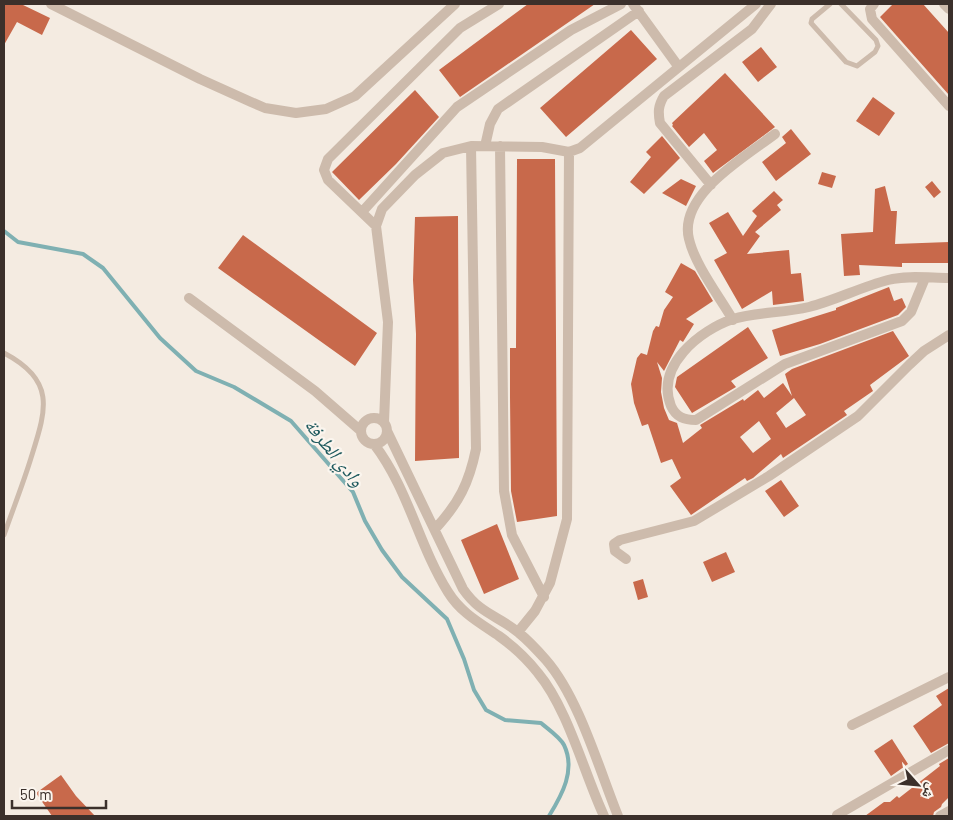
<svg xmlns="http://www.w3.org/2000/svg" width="953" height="820" font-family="Barlow,'Noto Naskh Arabic',sans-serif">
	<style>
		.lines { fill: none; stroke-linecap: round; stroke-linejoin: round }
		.stream { stroke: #7fb0b2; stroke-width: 4 }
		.building { fill: #c8694b; fill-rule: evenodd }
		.service { stroke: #cdbbac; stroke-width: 5 }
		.minor { stroke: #cdbbac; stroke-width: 10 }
		.labels { text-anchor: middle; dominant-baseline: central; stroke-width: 4.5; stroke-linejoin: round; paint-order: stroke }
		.water-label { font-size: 19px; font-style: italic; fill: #1f5a5e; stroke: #fbf5ee }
	</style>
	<rect width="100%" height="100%" fill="#f4ebe1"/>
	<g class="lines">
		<path class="stream" d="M 4,231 L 18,242 L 83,254 L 103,268 L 160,338 L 196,371 L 234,387 L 291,421 L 353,492 L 365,521 L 382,550 L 402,577 L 447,619 L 464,659 L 474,690 L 486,710 L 505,720 L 541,723 C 548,729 560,737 564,745 C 576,770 562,795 549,816"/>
	</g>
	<path class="building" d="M 4,4 L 21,4 L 50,18 L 42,35 L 17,22 L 4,45 Z
		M 528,4 L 595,4 L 460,97 L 439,70 Z
		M 893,4 L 923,4 L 949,33 L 949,95 L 880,17 Z
		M 631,30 L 657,59 L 566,137 L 540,108 Z
		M 761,47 L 777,67 L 758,82 L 742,62 Z
		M 725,73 L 775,127 L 713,173 L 704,161 L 717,150 L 704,133 L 689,147 L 672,126 L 673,125 L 672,123 Z
		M 415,90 L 439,117 L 396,164 L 359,200 L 332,172 Z
		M 873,97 L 895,113 L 879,136 L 856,121 Z
		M 791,129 L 811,154 L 776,181 L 762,162 L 786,143 L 782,137 Z
		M 662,136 L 680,158 L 644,194 L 630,182 L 651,157 L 646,152 Z
		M 517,159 L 555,159 L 557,516 L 517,522 L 511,491 L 510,397 L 510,348 L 516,348 Z
		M 822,172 L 836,176 L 832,188 L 818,184 Z
		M 681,179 L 696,186 L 686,206 L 662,193 Z
		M 932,181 L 941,192 L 934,198 L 925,187 Z
		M 885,186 L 891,211 L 897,211 L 895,244 L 949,242 L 949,263 L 902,263 L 902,267 L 859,265 L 860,275 L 844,276 L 841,234 L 873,232 L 875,189 Z
		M 774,191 L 783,200 L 777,205 L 781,210 L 755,232 L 760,236 L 747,254 L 789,250 L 791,274 L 801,273 L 804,301 L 773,305 L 772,291 L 742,309 L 714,260 L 727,253 L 709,223 L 728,212 L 743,236 L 757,216 L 752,211 Z
		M 458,216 L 459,458 L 415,461 L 416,334 L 413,280 L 415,217 Z
		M 243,235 L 377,333 L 355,366 L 218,268 Z
		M 681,263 L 695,271 L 713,301 L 686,319 L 694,324 L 683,342 L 680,340 L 664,371 L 657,362 L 662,378 L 661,392 L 664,408 L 669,420 L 677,423 L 683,443 L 702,428 L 700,425 L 743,399 L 744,401 L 758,390 L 764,398 L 783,383 L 792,396 L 785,374 L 792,369 L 893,331 L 909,356 L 870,385 L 873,391 L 844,411 L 847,415 L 783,458 L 781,454 L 753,478 L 747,481 L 745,478 L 691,515 L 670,486 L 681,478 L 672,459 L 661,463 L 648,424 L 642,426 L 634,403 L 631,384 L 637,358 L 641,353 L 647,355 L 653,331 L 656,326 L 659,327 L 664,310 L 673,297 L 665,292 ZM 794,398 L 806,415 L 786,428 L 776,413 ZM 759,421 L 771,439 L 753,453 L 740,437 Z
		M 889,287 L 894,301 L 902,298 L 906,307 L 898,315 L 820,344 L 780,356 L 772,330 L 836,310 L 836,308 Z
		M 748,327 L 768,358 L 731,381 L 736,387 L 692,413 L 675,387 L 677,377 Z
		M 781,480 L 799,506 L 784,517 L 765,491 Z
		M 497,524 L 519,579 L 484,594 L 461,540 Z
		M 726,552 L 735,572 L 712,582 L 703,562 Z
		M 643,579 L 648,597 L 638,600 L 633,582 Z
		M 949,688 L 949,743 L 931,753 L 913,726 L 942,705 L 936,696 Z
		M 892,739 L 908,764 L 891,776 L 874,751 Z
		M 949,758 L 949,797 L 942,804 L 941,807 L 934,812 L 933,816 L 865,816 L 884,802 L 890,802 L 897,796 L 899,798 L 940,766 L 939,764 Z
		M 61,775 L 76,796 L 95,816 L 52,816 L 36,793 Z"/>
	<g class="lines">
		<path class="service" d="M 830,4 L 812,19 L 811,23 L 846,62 L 857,66 L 875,52 L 878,46 L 876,40 L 841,4
			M 4,353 C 57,381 46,410 31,458 C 23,484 13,509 4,535"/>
		<path class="minor" d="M 51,4 L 200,79 L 251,102 L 265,108 L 296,113 L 326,109 L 355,96 L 455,4
			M 633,4 L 678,66
			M 874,4 L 870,9 L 872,19 L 949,106
			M 944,4 L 949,9
			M 485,146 L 490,124 L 498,109 L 639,11
			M 500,146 L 504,491 L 512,535 L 544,597
			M 711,185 L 660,123 C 658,112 658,106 664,96 L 752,29 L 771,4
			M 362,212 L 457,107 L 571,30 L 621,4
			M 376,226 L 328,180 L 324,170 L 328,159 L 460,28 L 499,4
			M 925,278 L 911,312 L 902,321 L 785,364 L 696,420 C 684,420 676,417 671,406 C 655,366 700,330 733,319 C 757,312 784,313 809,307 C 836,300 861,287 888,280 C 907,275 930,278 949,278
			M 189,298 L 315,391 L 361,431
			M 733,320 C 719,296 695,265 689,239 C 678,195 745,157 775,134
			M361 431a13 13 0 1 1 26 0a13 13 0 1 1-26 0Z
			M 384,422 L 388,322 L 376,226 L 382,209 L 415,175 L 443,153 L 471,146 L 542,147 L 569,152 L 580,148 L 756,4
			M 387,431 L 463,589 C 481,615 498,615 519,633 C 529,641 538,651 546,660 C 579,698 599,769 618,816
			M 374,444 C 409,490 418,544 448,592 C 461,613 480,623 499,636 C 513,646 527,659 538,673 C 568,709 584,773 604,816
			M 435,529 C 459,503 469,483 476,449 L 471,146
			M 626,559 L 615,551 L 614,544 L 620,540 L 694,521 L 769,476 L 858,416 L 909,365 L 924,351 L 949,335
			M 518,632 L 535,611 L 550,583 L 567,519 L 569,152
			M 852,725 L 949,677
			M 837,815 L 949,750
			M 940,816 L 949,811"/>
	</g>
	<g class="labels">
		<g class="water-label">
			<text transform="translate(335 452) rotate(51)">وادي الطرفة</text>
		</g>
	</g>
	<rect width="953" height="820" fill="none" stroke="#3b302b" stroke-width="10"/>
	<g transform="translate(918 785) rotate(117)" stroke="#fbf5ee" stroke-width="4" paint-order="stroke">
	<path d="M0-4L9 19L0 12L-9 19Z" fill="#3b302b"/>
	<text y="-8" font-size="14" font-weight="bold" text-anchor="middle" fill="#3b302b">ش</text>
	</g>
	<path d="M12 800v8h94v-8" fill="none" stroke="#3b302b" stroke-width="2.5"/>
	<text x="20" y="800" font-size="15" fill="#3b302b" stroke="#fbf5ee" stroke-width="4" paint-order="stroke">50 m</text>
</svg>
